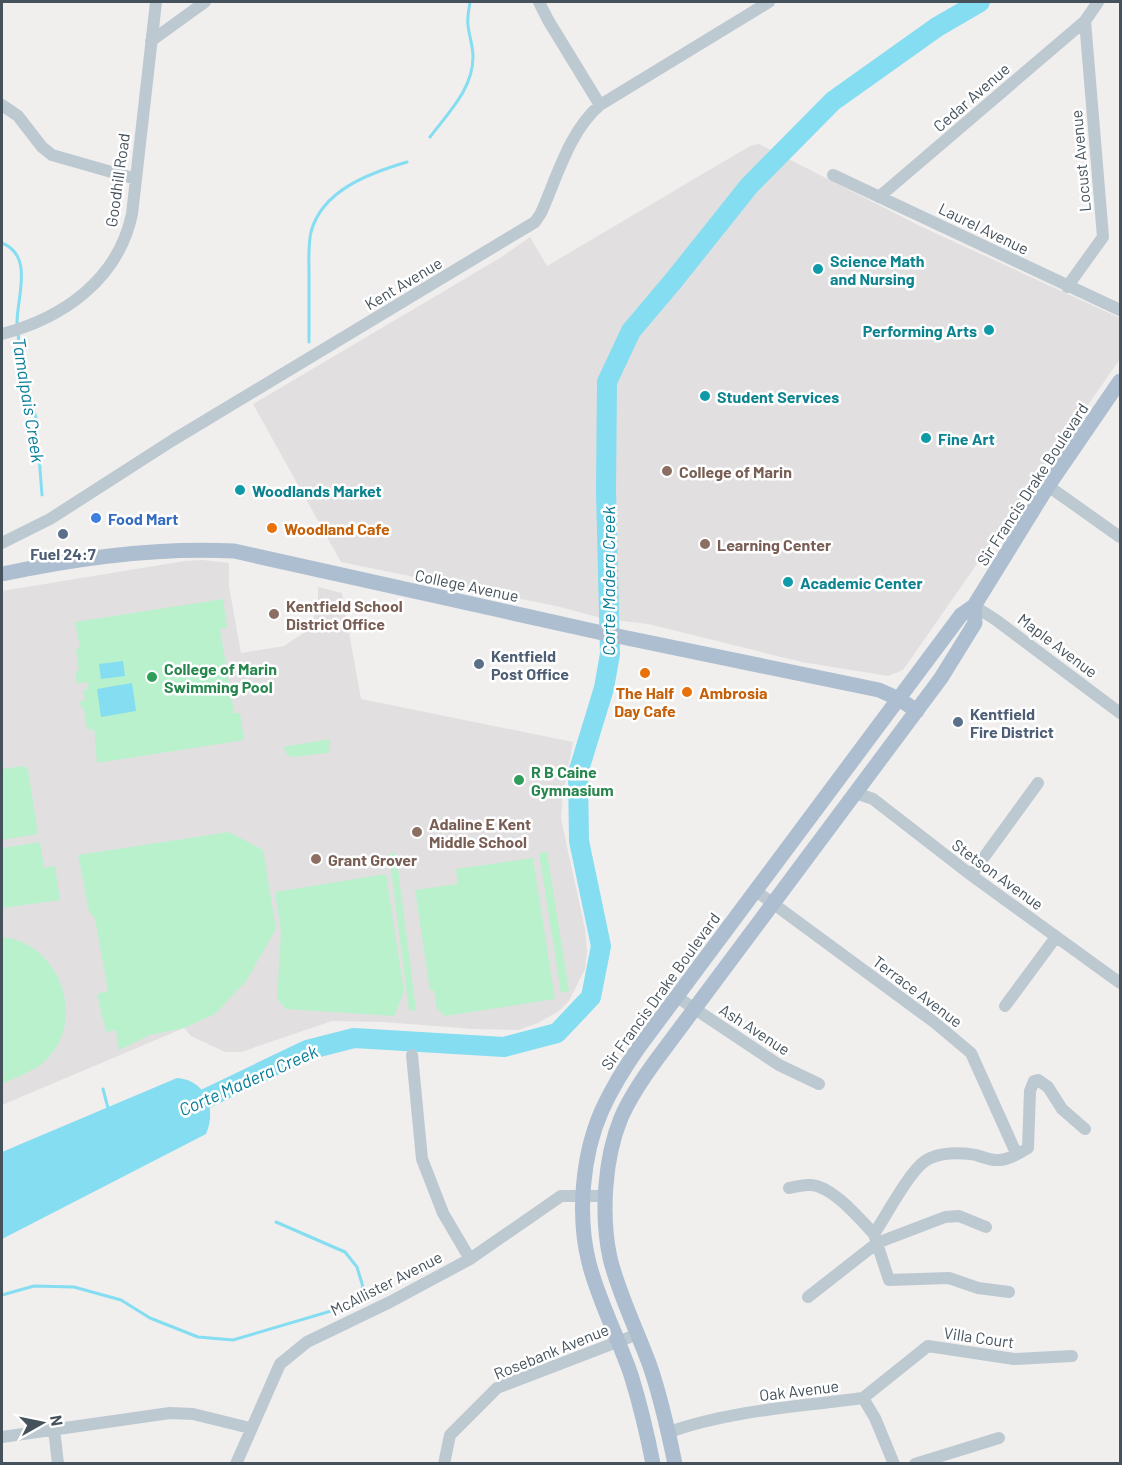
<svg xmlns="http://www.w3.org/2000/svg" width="1122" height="1465" font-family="Barlow,sans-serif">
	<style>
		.education { fill: #e2dfe0 }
		.green { fill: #b9f1cd }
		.water { fill: #84ddf0 }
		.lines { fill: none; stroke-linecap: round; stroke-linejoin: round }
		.stream { stroke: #84ddf0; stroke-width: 3 }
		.river { stroke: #84ddf0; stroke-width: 20 }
		.minor { stroke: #bdc9d1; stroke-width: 12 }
		.major { stroke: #acbecf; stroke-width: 15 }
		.culture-dot { fill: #0f9aa8; stroke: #fff; stroke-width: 2 }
		.education-dot { fill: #8d6e63; stroke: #fff; stroke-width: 2 }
		.shop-dot { fill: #3f7fe0; stroke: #fff; stroke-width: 2 }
		.food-dot { fill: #e8710a; stroke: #fff; stroke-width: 2 }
		.service-dot { fill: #5c6f8a; stroke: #fff; stroke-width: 2 }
		.leisure-dot { fill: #2e9e5b; stroke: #fff; stroke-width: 2 }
		.labels { text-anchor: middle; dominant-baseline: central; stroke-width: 5; stroke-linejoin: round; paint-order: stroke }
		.street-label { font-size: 16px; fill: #45525c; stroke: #fff }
		.culture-label { font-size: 16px; font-weight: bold; fill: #0d838f; stroke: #fff; text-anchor: start }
		.education-label { font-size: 16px; font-weight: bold; fill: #785e54; stroke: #fff; text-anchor: start }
		.shop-label { font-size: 16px; font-weight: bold; fill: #366cbe; stroke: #fff; text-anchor: start }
		.food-label { font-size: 16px; font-weight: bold; fill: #c56008; stroke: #fff; text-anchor: start }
		.service-label { font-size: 16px; font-weight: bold; fill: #4e5e75; stroke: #fff; text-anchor: start }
		.leisure-label { font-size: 16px; font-weight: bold; fill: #27864d; stroke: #fff; text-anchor: start }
		.water-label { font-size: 18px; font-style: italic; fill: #077d98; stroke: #fff }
	</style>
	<rect width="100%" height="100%" fill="#f1eeee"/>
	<path class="education" d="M 759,144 L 922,227 L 1120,318 L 1120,359 L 903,670 L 888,676 L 802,662 L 648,624 L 605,619 L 560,607 L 341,562 L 253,404 L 500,258 L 530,237 L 547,266 L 750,146 Z
		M 203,560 L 229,563 L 229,587 L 241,653 L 284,646 L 311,628 L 318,602 L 318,587 L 342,593 L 361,699 L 573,742 L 563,794 L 561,819 L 585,929 L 587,951 L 585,969 L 569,1001 L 559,1011 L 538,1023 L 518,1030 L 473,1029 L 383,1022 L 332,1021 L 241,1052 L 225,1052 L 191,1036 L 184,1028 L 2,1105 L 2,591 L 185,561 Z"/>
	<path class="green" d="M 223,599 L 227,627 L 220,629 L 234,713 L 240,713 L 244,740 L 97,763 L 94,729 L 87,730 L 84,708 L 81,708 L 80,701 L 85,701 L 83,690 L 88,689 L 87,682 L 77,684 L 75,671 L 79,671 L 76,649 L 80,648 L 75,622 Z
		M 330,739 L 330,749 L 327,753 L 293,757 L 288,756 L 283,747 Z
		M 24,766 L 28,769 L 38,834 L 2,840 L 2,769 Z
		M 229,832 L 263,850 L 276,929 L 246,981 L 215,1014 L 184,1028 L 150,1035 L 119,1050 L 116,1030 L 106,1032 L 97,994 L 108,991 L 95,919 L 89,911 L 78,855 Z
		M 40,842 L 44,868 L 55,866 L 60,900 L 3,908 L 2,895 L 2,848 Z
		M 547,852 L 569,991 L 561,993 L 539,853 Z
		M 396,853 L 416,1010 L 409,1011 L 389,854 Z
		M 533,858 L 555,999 L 445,1016 L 437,1009 L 434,990 L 430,990 L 415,890 L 458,884 L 456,869 Z
		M 386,874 L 404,992 L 394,1016 L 286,1009 L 277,999 L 281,931 L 275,892 Z
		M 2,937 C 59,942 88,1019 46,1060 C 35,1071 16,1077 2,1084 Z"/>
	<path class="water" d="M 123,661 L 125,676 L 101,679 L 99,664 Z
		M 132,683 L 136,711 L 101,717 L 97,689 Z
		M 177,1078 C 206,1080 217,1109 206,1134 L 2,1239 L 2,1152 Z"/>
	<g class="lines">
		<path class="stream" d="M 430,137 C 448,113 473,89 473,57 C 473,45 469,36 468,25 C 467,17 469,9 470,2
			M 2,243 C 35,256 16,299 17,325
			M 18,331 L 20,361 L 36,418 L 42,495
			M 309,342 C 309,319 309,296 309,273 C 309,260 308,245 311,232 C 322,190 370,173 407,162
			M 103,1089 L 108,1108
			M 2,1295 L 34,1286 L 74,1287 L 121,1300 L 150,1318 L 198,1337 L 233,1340 L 348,1306 L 363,1287 L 357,1267 L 345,1252 L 276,1222"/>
		<path class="river" d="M 182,1110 L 307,1050 L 354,1038 L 504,1047 L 557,1033 L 591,997 L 601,946 L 579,841 L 578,773 L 604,688 L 610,654 L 606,491 L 607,382 L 631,331 L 674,280 L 749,186 L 833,101 L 937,27 L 980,2"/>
		<path class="minor" d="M 539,2 L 548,20 L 600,105
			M 151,41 L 205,2
			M 2,105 L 18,116 L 42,147 L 52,155 L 136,179
			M 833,175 L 1120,310
			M 879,197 L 1085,21 L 1098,2
			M 1067,287 L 1103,237 L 1085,21
			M 2,334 C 63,318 118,280 132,214 L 156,2
			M 1048,486 L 1120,537
			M 2,543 L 50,519 L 173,440 L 535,222 L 541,213 C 557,177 570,130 600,105 L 769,2
			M 974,606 L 996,620 L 1120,713
			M 856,793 L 873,799 L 971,875 L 1120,983
			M 971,875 L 1038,783
			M 756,891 L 934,1022 L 971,1053 L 1016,1153
			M 677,997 L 779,1065 L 819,1084
			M 1005,1006 L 1056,937
			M 412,1055 L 422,1159 L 443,1213 L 470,1259
			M 789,1188 C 795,1187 802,1185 808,1185 C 830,1183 860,1219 874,1234
			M 1009,1292 L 978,1288 L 949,1278 L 889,1280 L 874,1234 C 886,1216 909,1172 925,1161 C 938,1152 962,1152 976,1155 C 983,1157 991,1161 999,1160 C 1008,1160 1020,1153 1028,1148 L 1030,1091 L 1034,1081 L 1038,1080 L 1048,1087 L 1062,1109 L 1085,1129
			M 808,1297 L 877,1243 L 945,1217 L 959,1216 L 986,1227
			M 863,1398 L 928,1346 L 1014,1359 L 1072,1356
			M 54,1429 L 58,1464
			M 669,1432 C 731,1410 798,1407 863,1398 L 875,1418 L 894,1464
			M 2,1437 L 170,1413 L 193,1414 L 250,1428
			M 236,1464 L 280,1364 L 307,1342 L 390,1302 L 470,1259 L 561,1196 L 605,1196
			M 444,1464 L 450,1435 L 497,1388 L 638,1334
			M 915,1464 L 999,1438"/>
		<path class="major" d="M 2,574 C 77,558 157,547 234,551 L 598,632 L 879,690 L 899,699 L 917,711
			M 653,1464 C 647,1433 640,1404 631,1375 C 618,1337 599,1302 589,1263 C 577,1216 582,1155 602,1110 C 612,1088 625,1067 639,1047 L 961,615 L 974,606 L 1048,486 L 1120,381
			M 675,1464 C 668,1430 661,1398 650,1366 C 637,1330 619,1295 610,1258 C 601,1216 604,1159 621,1118 C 630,1097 643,1078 657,1059 L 941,678 L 975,623 L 974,606"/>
	</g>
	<g class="culture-dot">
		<circle cx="818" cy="269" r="6"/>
		<circle cx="989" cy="330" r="6"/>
		<circle cx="705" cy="396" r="6"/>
		<circle cx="926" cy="438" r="6"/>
		<circle cx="240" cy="490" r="6"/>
		<circle cx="788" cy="582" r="6"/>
	</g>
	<g class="education-dot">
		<circle cx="667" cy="471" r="6"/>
		<circle cx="705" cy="544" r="6"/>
		<circle cx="274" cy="614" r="6"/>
		<circle cx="417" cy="832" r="6"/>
		<circle cx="316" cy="859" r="6"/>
	</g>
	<circle class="shop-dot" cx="96" cy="518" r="6"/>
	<g class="food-dot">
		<circle cx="272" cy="528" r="6"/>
		<circle cx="645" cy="673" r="6"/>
		<circle cx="687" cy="692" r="6"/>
	</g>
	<g class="service-dot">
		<circle cx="63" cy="534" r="6"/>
		<circle cx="479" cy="664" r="6"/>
		<circle cx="958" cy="722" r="6"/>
	</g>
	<g class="leisure-dot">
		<circle cx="152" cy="677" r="6"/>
		<circle cx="519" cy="780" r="6"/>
	</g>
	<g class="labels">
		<g class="street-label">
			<text transform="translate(971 97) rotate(-41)">Cedar Avenue</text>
			<text transform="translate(1080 161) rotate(-95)">Locust Avenue</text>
			<text transform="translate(117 180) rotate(-82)">Goodhill Road</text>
			<text transform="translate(984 228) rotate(26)">Laurel Avenue</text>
			<text transform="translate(403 283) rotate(-31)">Kent Avenue</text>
			<text transform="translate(1032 484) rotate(-57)">Sir Francis Drake Boulevard</text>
			<text transform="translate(467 585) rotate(12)">College Avenue</text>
			<text transform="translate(1058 645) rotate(37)">Maple Avenue</text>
			<text transform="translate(998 874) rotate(36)">Stetson Avenue</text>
			<text transform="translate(660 991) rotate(-54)">Sir Francis Drake Boulevard</text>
			<text transform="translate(918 991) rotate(37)">Terrace Avenue</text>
			<text transform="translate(755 1029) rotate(33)">Ash Avenue</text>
			<text transform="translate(386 1283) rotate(-27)">McAllister Avenue</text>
			<text transform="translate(979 1337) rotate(8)">Villa Court</text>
			<text transform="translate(551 1351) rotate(-22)">Rosebank Avenue</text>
			<text transform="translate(799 1390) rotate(-7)">Oak Avenue</text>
		</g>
		<g class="culture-label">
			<text x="830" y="260">Science Math<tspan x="830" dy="18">and Nursing</tspan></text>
			<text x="977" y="330" text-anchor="end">Performing Arts</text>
			<text x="717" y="396">Student Services</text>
			<text x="938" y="438">Fine Art</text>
			<text x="252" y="490">Woodlands Market</text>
			<text x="800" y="582">Academic Center</text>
		</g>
		<g class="education-label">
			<text x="679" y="471">College of Marin</text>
			<text x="717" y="544">Learning Center</text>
			<text x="286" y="605">Kentfield School<tspan x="286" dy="18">District Office</tspan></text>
			<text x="429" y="823">Adaline E Kent<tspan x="429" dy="18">Middle School</tspan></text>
			<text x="328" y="859">Grant Grover</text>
		</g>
		<g class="shop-label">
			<text x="108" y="518">Food Mart</text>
		</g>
		<g class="food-label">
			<text x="284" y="528">Woodland Cafe</text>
			<text x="645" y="692" text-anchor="middle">The Half<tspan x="645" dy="18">Day Cafe</tspan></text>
			<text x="699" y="692">Ambrosia</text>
		</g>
		<g class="service-label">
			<text x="63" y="553" text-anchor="middle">Fuel 24:7</text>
			<text x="491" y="655">Kentfield<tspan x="491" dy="18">Post Office</tspan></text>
			<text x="970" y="713">Kentfield<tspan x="970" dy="18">Fire District</tspan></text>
		</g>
		<g class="leisure-label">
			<text x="164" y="668">College of Marin<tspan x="164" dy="18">Swimming Pool</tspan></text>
			<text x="531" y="771">R B Caine<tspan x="531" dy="18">Gymnasium</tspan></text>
		</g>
		<g class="water-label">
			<text transform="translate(29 400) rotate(81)">Tamalpais Creek</text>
			<text transform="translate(608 581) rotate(-90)">Corte Madera Creek</text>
			<text transform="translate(248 1080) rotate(-24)">Corte Madera Creek</text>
		</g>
	</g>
	<rect width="1122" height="1465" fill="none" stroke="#45525c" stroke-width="6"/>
	<g transform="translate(42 1423) rotate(81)" stroke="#ffffff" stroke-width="4.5" paint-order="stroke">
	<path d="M0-4.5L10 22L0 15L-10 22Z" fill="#45525c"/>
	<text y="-9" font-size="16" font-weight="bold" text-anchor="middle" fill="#45525c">N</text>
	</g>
</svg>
